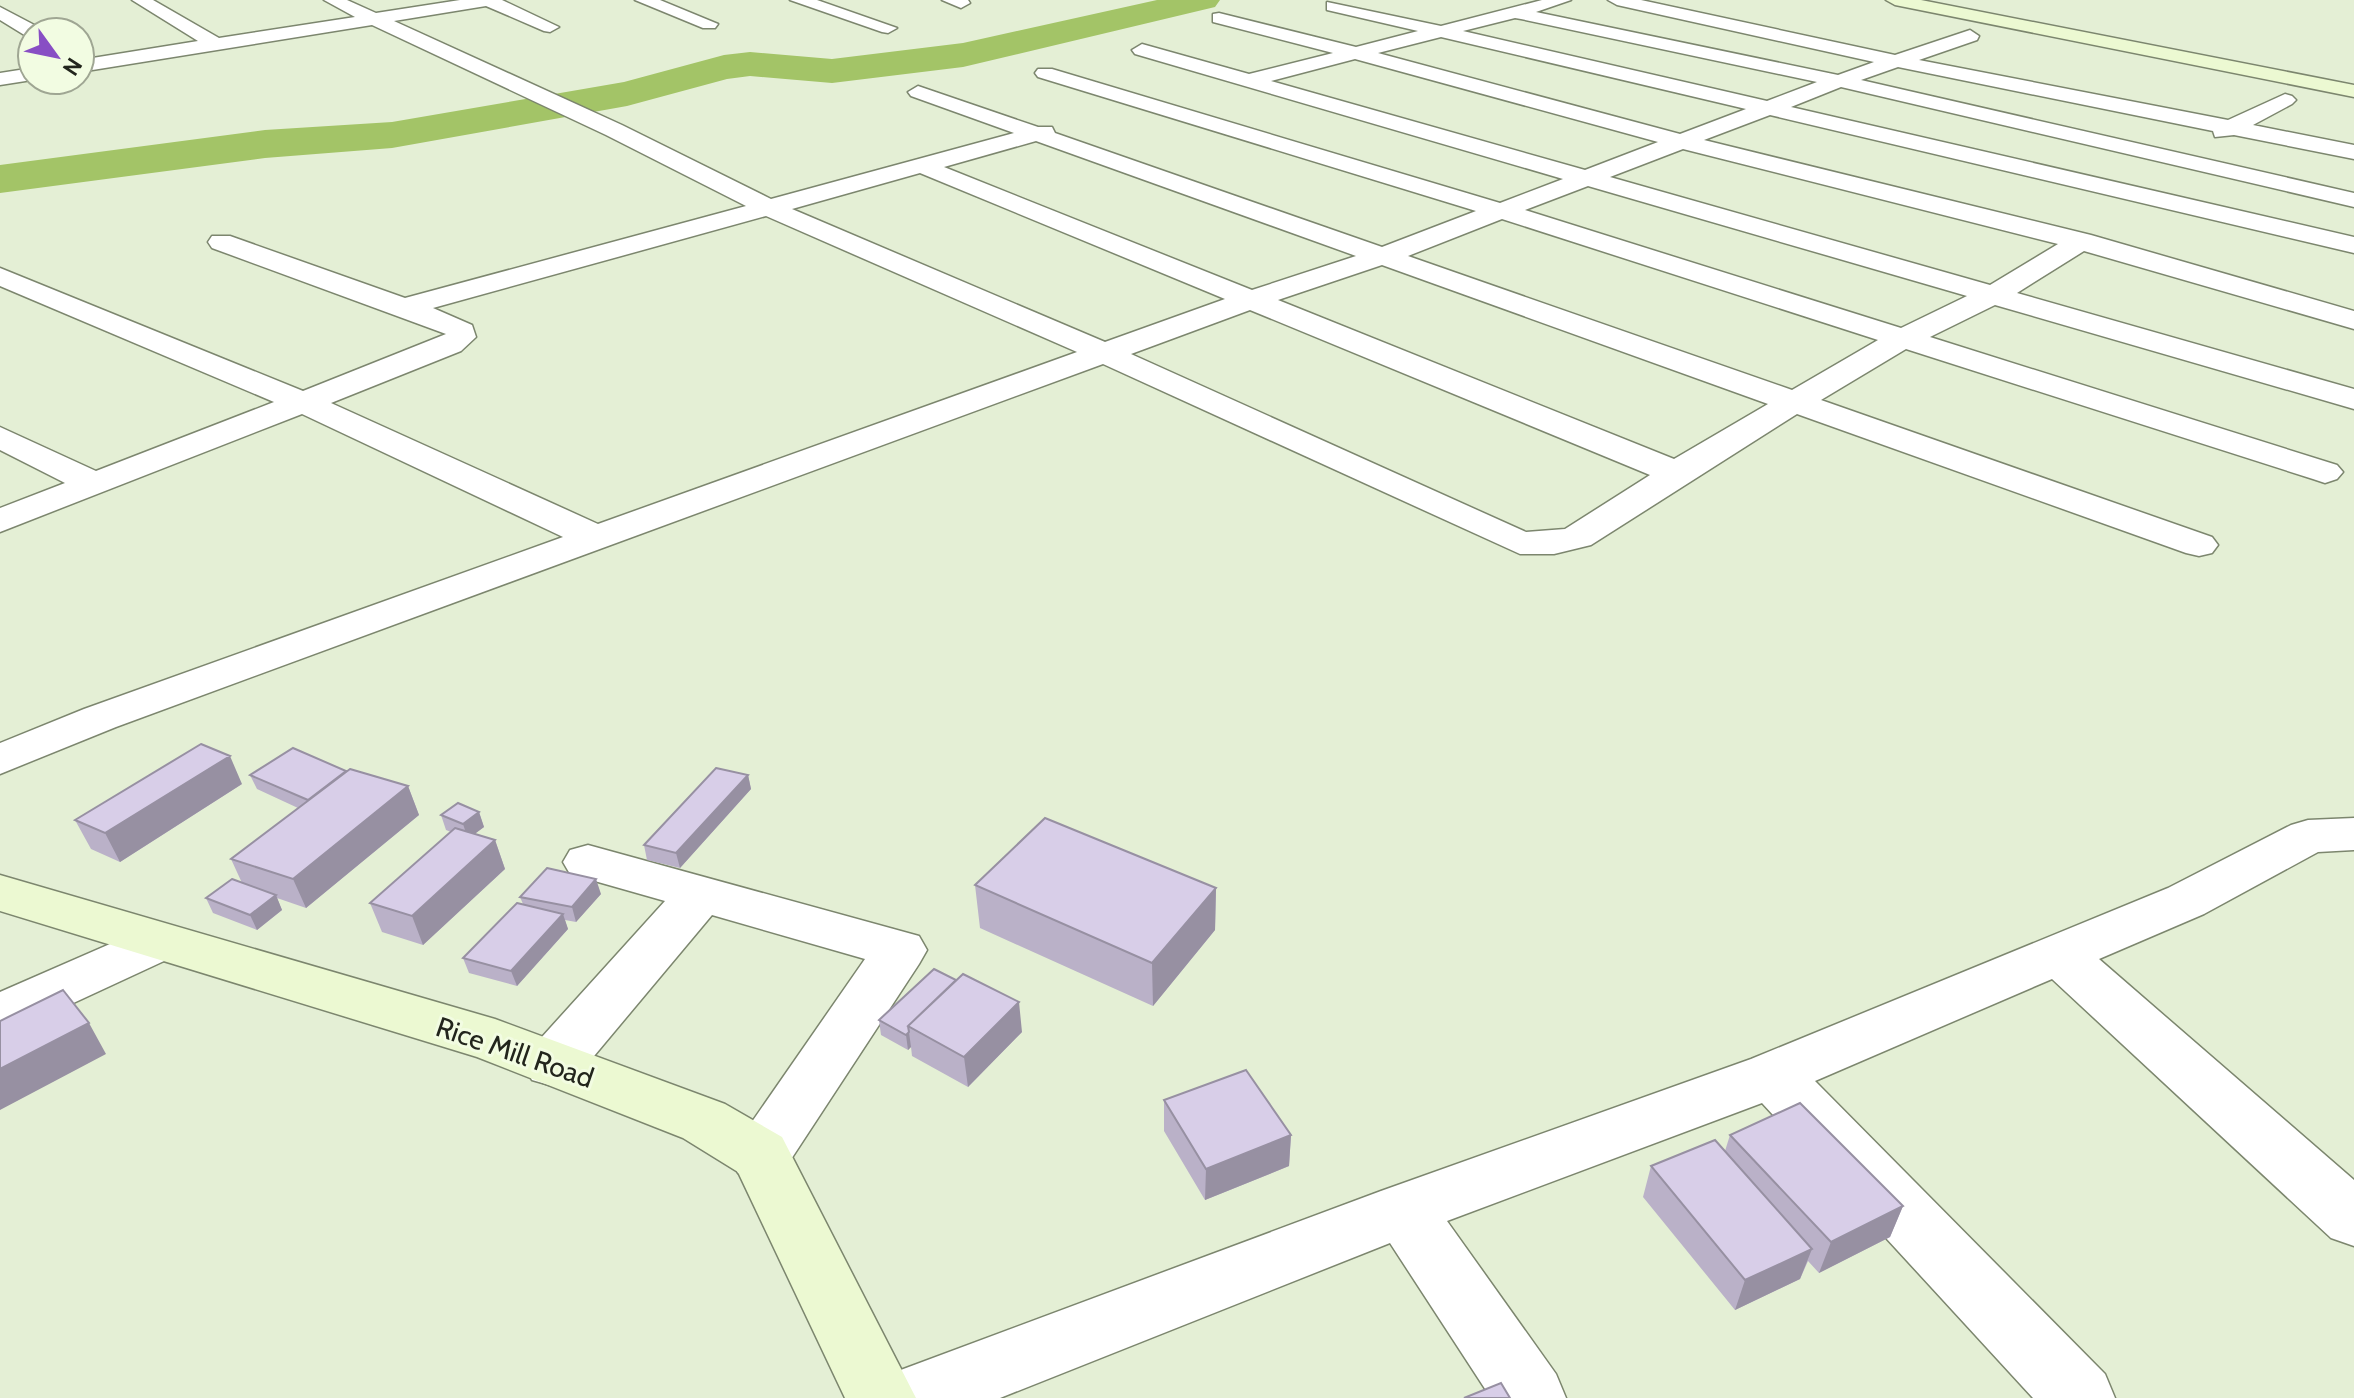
<svg xmlns="http://www.w3.org/2000/svg" width="2354" height="1398" font-family="Cabin,sans-serif">
	<style>
		.lines { fill: none; stroke-linecap: round; stroke-linejoin: round }
		.river { fill: #a3c467; fill-rule: evenodd }
		.street-casing { stroke: #7c866e; stroke-width: 3 }
		.secondary-casing { stroke: #7c866e; stroke-width: 3 }
		.street { fill: #fff; fill-rule: evenodd }
		.secondary { fill: #ecf9d2; fill-rule: evenodd }
		.wall { fill: #bab1c8 }
		.shaded-wall { fill: #9790a2 }
		.building { fill: #d8cee8; stroke: #9790a2; stroke-width: 2 }
		.labels { text-anchor: middle; dominant-baseline: central; stroke-width: 6; stroke-linejoin: round; paint-order: stroke }
		.near-street-label { font-size: 28px; fill: #22251c; stroke: #f2fce2 }
	</style>
	<rect width="100%" height="100%" fill="#e4efd5"/>
	<g class="lines">
		<path class="river" d="M 1157,0 L 1220,0 L 1215,7 L 963,67 L 832,83 L 750,76 L 727,79 L 627,106 L 392,148 L 265,158 L 0,193 L 0,165 L 265,130 L 392,122 L 624,82 L 724,55 L 750,52 L 832,59 L 963,43 Z"/>
		<g class="street-casing">
			<path id="street" d="M 132,0 L 153,0 L 219,38 L 355,17 L 324,0 L 347,0 L 376,13 L 460,0 L 502,0 L 559,27 L 550,32 L 544,31 L 486,6 L 394,21 L 622,125 L 771,199 L 1014,133 L 911,96 L 908,92 L 918,86 L 1038,127 L 1052,127 L 1055,133 L 1382,247 L 1476,211 L 1038,77 L 1035,73 L 1038,69 L 1052,69 L 1500,203 L 1563,179 L 1135,54 L 1132,50 L 1142,44 L 1249,74 L 1333,53 L 1213,22 L 1213,14 L 1219,13 L 1356,47 L 1418,31 L 1327,10 L 1327,2 L 1441,26 L 1542,0 L 1571,0 L 1536,12 L 1838,75 L 1874,62 L 1617,5 L 1608,0 L 1641,0 L 1895,55 L 1970,30 L 1979,36 L 1977,40 L 1919,60 L 2228,120 L 2285,94 L 2292,96 L 2296,100 L 2292,104 L 2253,125 L 2354,145 L 2354,159 L 2234,135 L 2215,137 L 2213,131 L 1898,67 L 1861,80 L 2354,193 L 2354,207 L 1841,87 L 1791,107 L 2354,237 L 2354,253 L 1770,115 L 1704,140 L 2091,235 L 2354,311 L 2354,329 L 2084,251 L 2017,293 L 2354,389 L 2354,409 L 1995,305 L 1930,337 L 2337,465 L 2343,472 L 2337,479 L 2325,483 L 2313,479 L 1906,349 L 1821,400 L 2212,537 L 2218,545 L 2212,553 L 2199,556 L 2186,553 L 1797,414 L 1591,545 L 1554,554 L 1520,554 L 1103,364 L 116,727 L 0,774 L 0,743 L 84,709 L 563,537 L 302,414 L 0,532 L 0,508 L 65,483 L 0,450 L 0,427 L 96,471 L 274,402 L 0,286 L 0,268 L 303,391 L 446,334 L 212,248 L 208,242 L 212,236 L 230,236 L 405,298 L 746,206 L 606,135 L 372,25 L 80,72 L 80,60 L 198,41 ZM 1515,18 L 1521,19 L 1817,82 L 1767,101 L 1463,31 ZM 1441,37 L 1746,109 L 1680,134 L 1378,53 ZM 1355,59 L 1658,142 L 1585,170 L 1271,81 ZM 1036,141 L 1356,256 L 1252,290 L 944,167 ZM 1683,149 L 2058,244 L 1990,285 L 1610,177 ZM 920,173 L 1225,299 L 1105,342 L 792,209 ZM 1588,186 L 1967,296 L 1901,328 L 1525,210 ZM 766,216 L 1077,352 L 598,524 L 331,403 L 461,351 L 476,337 L 472,325 L 433,308 ZM 1502,219 L 1878,340 L 1792,390 L 1408,256 ZM 1382,265 L 1768,404 L 1674,459 L 1278,300 ZM 1250,310 L 1650,475 L 1565,529 L 1526,532 L 1131,354 Z
				M 635,0 L 660,0 L 718,24 L 715,28 L 703,28 Z
				M 790,0 L 817,0 L 897,28 L 888,33 L 882,32 Z
				M 942,0 L 968,0 L 970,3 L 961,8 Z
				M 0,7 L 40,28 L 42,32 L 26,36 L 0,20 Z
				M 32,68 L 32,80 L 0,85 L 0,73 Z
				M 2354,818 L 2354,850 L 2318,852 L 2204,914 L 2099,959 L 2354,1180 L 2354,1246 L 2331,1238 L 2052,979 L 1815,1081 L 2105,1374 L 2115,1398 L 2033,1398 L 1762,1103 L 1447,1221 L 1556,1374 L 1566,1398 L 1491,1398 L 1390,1243 L 1000,1398 L 880,1398 L 890,1374 L 1381,1191 L 1751,1059 L 2168,888 L 2291,825 L 2308,820 Z
				M 588,845 L 919,936 L 927,950 L 919,964 L 782,1173 L 760,1180 L 738,1173 L 729,1155 L 865,959 L 712,915 L 574,1080 L 553,1086 L 532,1080 L 524,1064 L 532,1048 L 665,901 L 570,874 L 563,862 L 570,850 Z
				M 158,923 L 177,929 L 185,942 L 177,955 L 0,1037 L 0,992 Z"/>
		</g>
		<g class="secondary-casing">
			<path id="secondary" d="M 1886,0 L 1921,0 L 2354,85 L 2354,97 L 1895,5 Z
				M 0,875 L 495,1019 L 725,1104 L 782,1137 L 916,1398 L 845,1398 L 738,1172 L 683,1138 L 477,1057 L 0,911 Z"/>
		</g>
		<use href="#street" class="street"/>
		<use href="#secondary" class="secondary"/>
	</g>
	<path class="wall" d="M 346,771 L 408,786 L 419,815 L 306,908 L 277,898 L 282,910 L 257,930 L 213,913 L 206,898 L 242,883 L 231,859 L 298,808 L 257,789 L 250,775 Z
		M 748,775 L 751,789 L 680,868 L 647,860 L 644,845 Z
		M 242,784 L 120,862 L 91,849 L 75,820 Z
		M 479,812 L 484,827 L 474,834 L 495,840 L 505,869 L 423,945 L 382,932 L 370,903 L 451,832 L 446,830 L 441,815 Z
		M 975,885 L 1216,888 L 1215,930 L 1153,1006 L 980,928 Z
		M 601,894 L 576,922 L 565,920 L 568,929 L 517,986 L 469,973 L 463,958 L 523,904 L 520,897 Z
		M 879,1020 L 1022,1032 L 968,1087 L 912,1056 L 911,1047 L 908,1050 L 881,1035 Z
		M 1164,1100 L 1291,1135 L 1289,1166 L 1205,1200 L 1164,1131 Z
		M 1730,1135 L 1903,1206 L 1890,1237 L 1819,1273 L 1808,1261 L 1800,1279 L 1735,1310 L 1643,1197 L 1651,1166 L 1725,1151 Z"/>
	<path class="shaded-wall" d="M 230,756 L 242,784 L 120,862 L 105,833 Z
		M 748,775 L 751,789 L 680,868 L 676,853 Z
		M 408,786 L 419,815 L 306,908 L 293,879 Z
		M 479,812 L 484,827 L 468,839 L 463,824 Z
		M 495,840 L 505,869 L 423,945 L 412,916 Z
		M 596,879 L 601,894 L 576,922 L 572,907 Z
		M 1216,888 L 1215,930 L 1153,1006 L 1152,963 Z
		M 276,895 L 282,910 L 257,930 L 250,915 Z
		M 563,914 L 568,929 L 517,986 L 511,971 Z
		M 1019,1002 L 1022,1032 L 968,1087 L 964,1057 Z
		M 89,1023 L 106,1054 L 0,1110 L 0,1069 Z
		M 909,1032 L 911,1047 L 908,1050 L 906,1035 Z
		M 1291,1135 L 1289,1166 L 1205,1200 L 1206,1169 Z
		M 1903,1206 L 1890,1237 L 1819,1273 L 1831,1242 Z
		M 1812,1249 L 1800,1279 L 1735,1310 L 1745,1280 Z"/>
	<path class="building" d="M 201,744 L 230,756 L 105,833 L 75,820 Z
		M 293,748 L 346,771 L 308,800 L 250,775 Z
		M 716,768 L 748,775 L 676,853 L 644,845 Z
		M 350,769 L 408,786 L 293,879 L 231,859 Z
		M 458,803 L 479,812 L 463,824 L 441,815 Z
		M 1045,818 L 1216,888 L 1152,963 L 975,885 Z
		M 455,828 L 495,840 L 412,916 L 370,903 Z
		M 547,868 L 596,879 L 572,907 L 520,897 Z
		M 232,879 L 276,895 L 250,915 L 206,898 Z
		M 517,903 L 563,914 L 511,971 L 463,958 Z
		M 934,969 L 956,980 L 908,1026 L 909,1032 L 906,1035 L 879,1020 Z
		M 963,974 L 1019,1002 L 964,1057 L 908,1026 Z
		M 63,990 L 89,1023 L 0,1069 L 0,1021 Z
		M 1246,1070 L 1291,1135 L 1206,1169 L 1164,1100 Z
		M 1800,1103 L 1903,1206 L 1831,1242 L 1730,1135 Z
		M 1715,1140 L 1812,1249 L 1745,1280 L 1651,1166 Z
		M 1501,1383 L 1510,1398 L 1464,1398 Z"/>
	<g class="labels">
		<g class="near-street-label">
			<text transform="translate(515 1052) rotate(19)">Rice Mill Road</text>
		</g>
	</g>
	<g transform="translate(56 56) rotate(123)"><circle r="38" fill="#f2fce2" stroke="#9fa693" stroke-width="2"/>
	<path d="M0-6L14 30L0 20L-14 30Z" fill="#884ec4"/>
	<text y="-12" font-size="22" font-weight="bold" text-anchor="middle" fill="#22251c">N</text>
	</g>
</svg>
